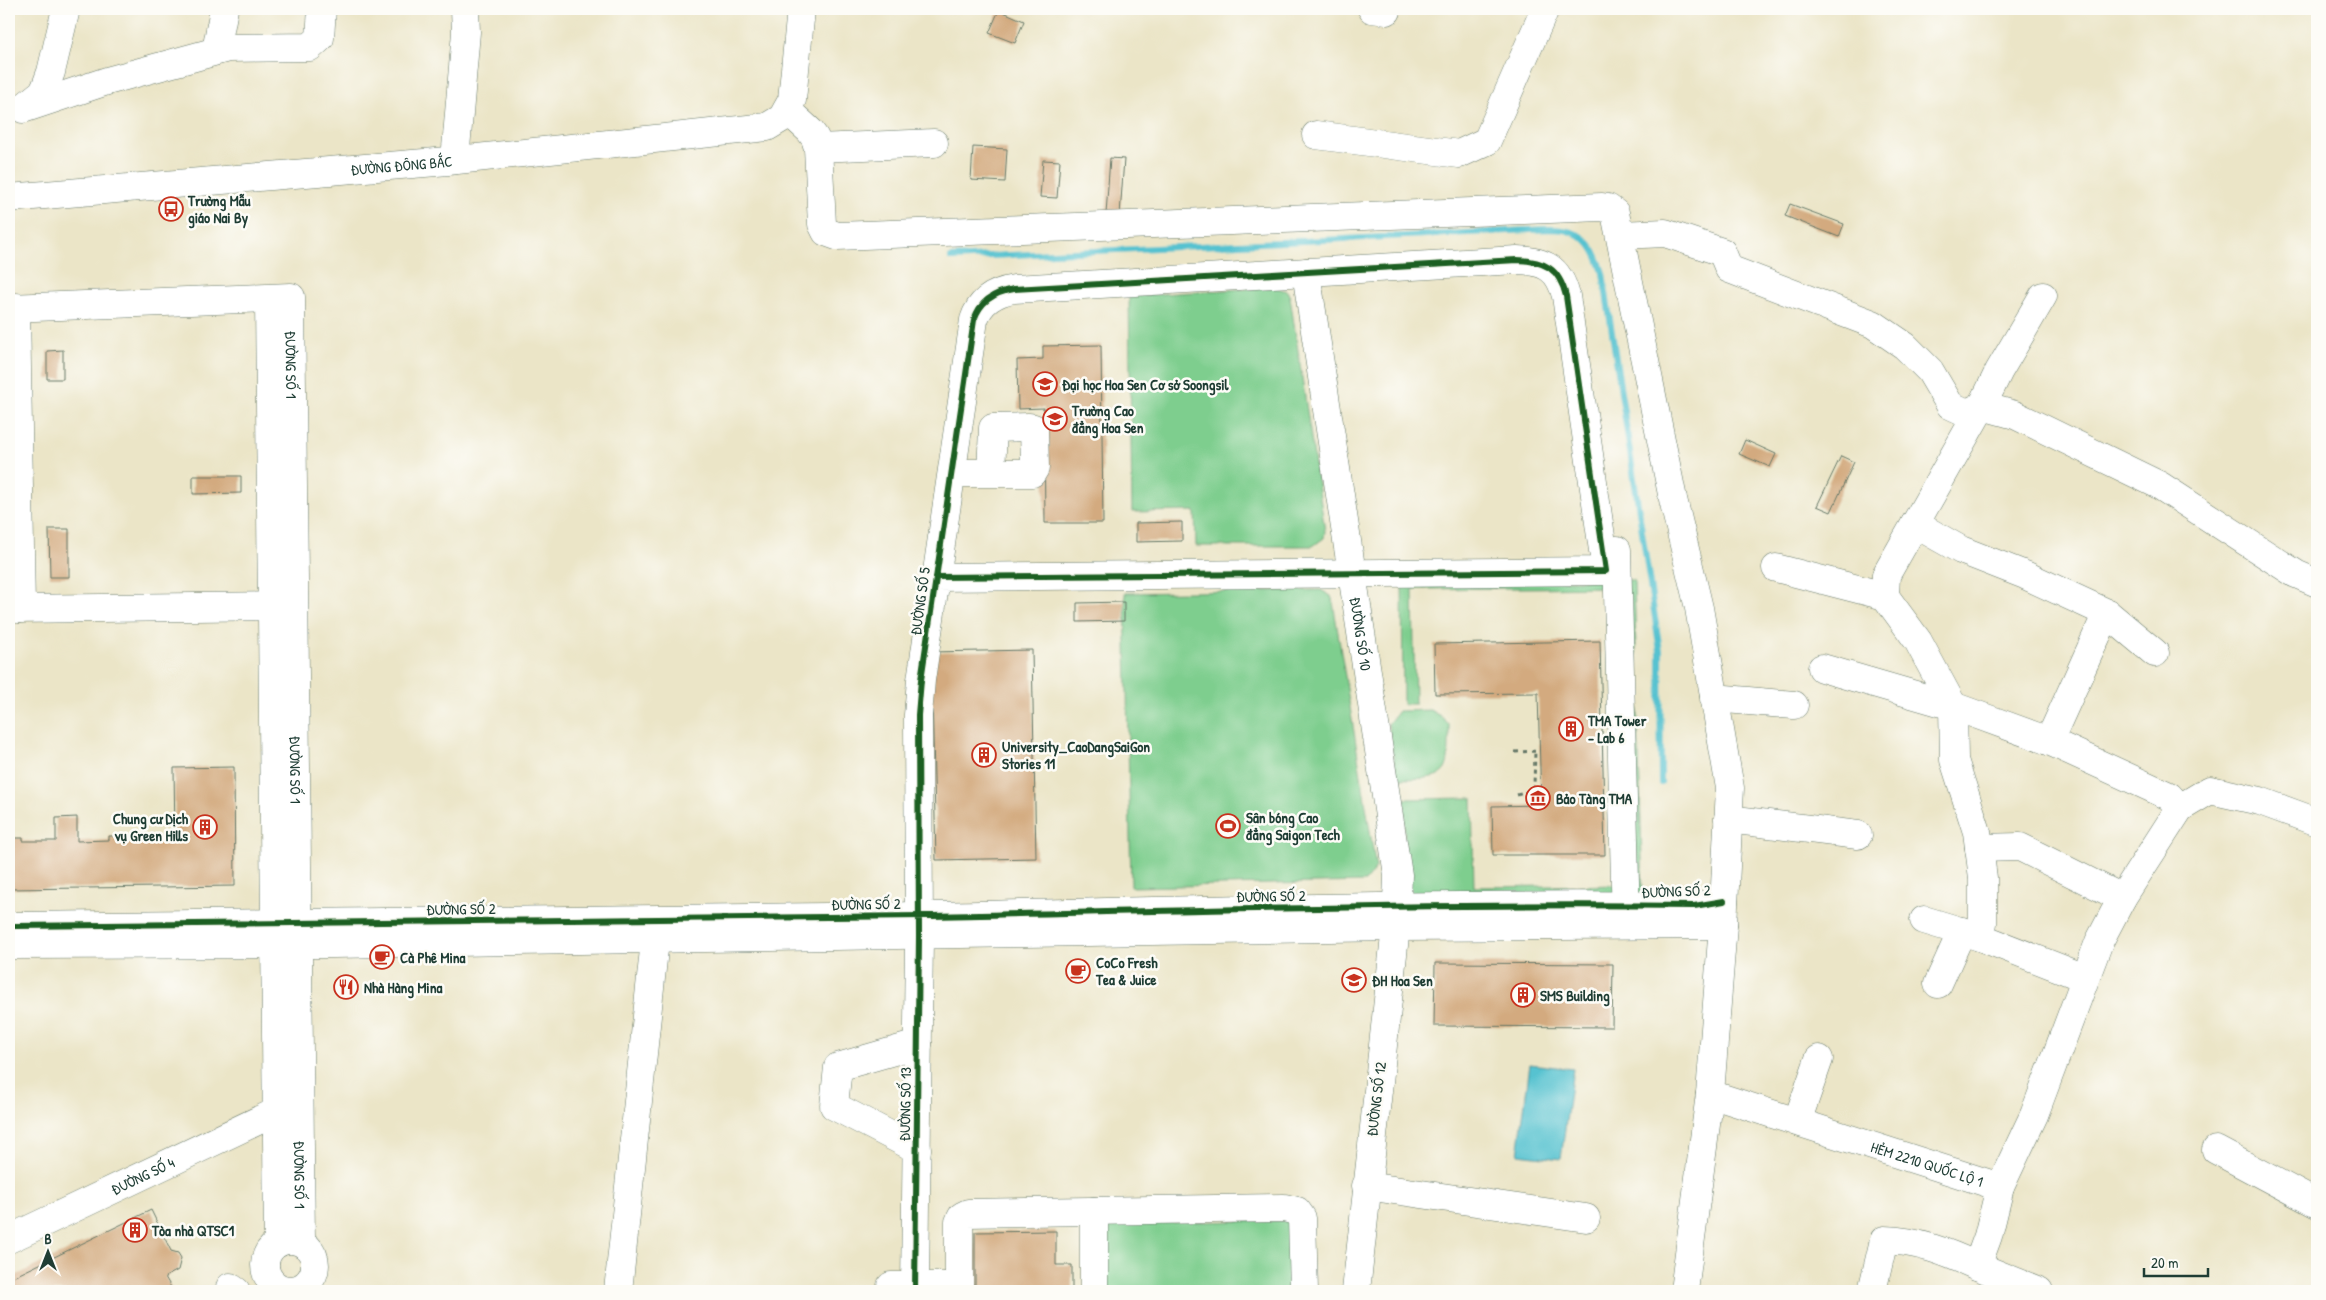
<svg xmlns="http://www.w3.org/2000/svg" width="2326" height="1300" font-family="'Patrick Hand',sans-serif">
	<style>
		.green { fill: #7ece8e; stroke: #4e8661 }
		.water { fill: #56c2d0; stroke: #3a8082 }
		.lines { fill: none; stroke-linecap: round; stroke-linejoin: round }
		.stream { stroke: #56c2d0; stroke-width: 6 }
		.building { fill: #d3aa7f }
		.minor-casing { stroke: #667867; stroke-width: 29 }
		.path { stroke: #667867; stroke-width: 3; stroke-dasharray: 4 4; stroke-linecap: butt }
		.minor { stroke: #fff; stroke-width: 28 }
		.cycleway-casing { stroke: #fdfcf7; stroke-width: 9 }
		.cycleway { stroke: #1b5e20; stroke-width: 6 }
		.labels { text-anchor: middle; dominant-baseline: central; stroke-width: 5; stroke-linejoin: round; paint-order: stroke }
		.street-label { font-size: 15px; fill: #1f3d34; stroke: #fdfcf7 }
		.poi-label { font-size: 15px; font-weight: bold; fill: #1f3d34; stroke: #fdfcf7; text-anchor: start }
	</style>
	<rect width="100%" height="100%" fill="#fdfcf7"/>
	<filter id="ink" filterUnits="userSpaceOnUse"><feTurbulence type="fractalNoise" baseFrequency=".02" numOctaves="2"/><feDisplacementMap in="SourceGraphic" scale="10" xChannelSelector="R" yChannelSelector="G"/><feConvolveMatrix kernelMatrix="1 2 1 2 8 2 1 2 1" color-interpolation-filters="sRGB"/></filter>
	<filter id="wash" filterUnits="userSpaceOnUse"><feTurbulence type="fractalNoise" baseFrequency=".0096" numOctaves="4" result="noise"/><feDisplacementMap in="SourceGraphic" scale="20" xChannelSelector="R" yChannelSelector="G"/><feGaussianBlur stdDeviation="1.12" result="paint"/><feColorMatrix in="noise" values="0 0 0 0 0 0 0 0 0 0 0 0 0 0 0 0 0 1.4 0 .05"/><feComposite in="paint" operator="in"/></filter>
	<g filter="url(#wash)">
		<rect width="100%" height="100%" fill="#ebe5c7"/>
		<path class="green" d="M 1274,287 L 1287,291 L 1290,297 L 1325,531 L 1324,538 L 1313,546 L 1196,546 L 1195,511 L 1132,512 L 1129,296 Z
			M 1402,580 L 1634,580 L 1643,896 L 1405,900 L 1404,799 L 1472,798 L 1474,887 L 1632,885 L 1627,587 L 1413,589 L 1415,704 L 1403,704 Z
			M 1321,590 L 1331,596 L 1333,602 L 1376,868 L 1365,882 L 1131,887 L 1125,593 Z
			M 1430,710 L 1440,716 L 1449,724 C 1449,778 1451,778 1397,779 L 1388,724 L 1398,711 Z
			M 1289,1220 L 1295,1291 L 1104,1291 L 1105,1224 Z"/>
		<path class="water" d="M 1530,1064 L 1573,1069 L 1561,1159 L 1518,1154 Z"/>
		<g class="lines">
			<path class="stream" d="M 951,258 L 1549,229 C 1582,229 1594,242 1603,273 L 1660,651 L 1661,783"/>
		</g>
		<g id="blocks">
			<path class="building" d="M 999,10 L 1024,21 L 1015,43 L 989,33 Z
				M 973,147 L 1007,149 L 1005,182 L 971,180 Z
				M 1110,158 L 1124,159 L 1120,215 L 1106,214 Z
				M 1043,160 L 1060,161 L 1057,198 L 1040,197 Z
				M 1790,204 L 1844,224 L 1839,237 L 1785,216 Z
				M 1101,345 L 1103,523 L 1045,523 L 1044,408 L 1018,409 L 1017,360 L 1043,359 L 1043,346 Z
				M 63,350 L 63,379 L 47,379 L 47,351 Z
				M 1745,440 L 1776,454 L 1770,467 L 1739,454 Z
				M 1841,456 L 1854,462 L 1831,512 L 1817,506 Z
				M 193,476 L 241,476 L 241,493 L 193,494 Z
				M 1182,522 L 1182,541 L 1136,542 L 1136,523 Z
				M 49,529 L 69,529 L 69,577 L 50,577 Z
				M 1124,602 L 1124,621 L 1077,622 L 1077,603 Z
				M 1600,641 L 1605,855 L 1493,855 L 1492,806 L 1541,805 L 1538,693 L 1435,694 L 1434,644 Z
				M 1032,650 L 1036,858 L 936,860 L 931,652 Z
				M 234,767 L 235,886 L 9,889 L 9,838 L 23,838 L 23,841 L 56,841 L 56,818 L 77,817 L 77,841 L 109,840 L 109,836 L 150,836 L 150,839 L 175,839 L 174,768 Z
				M 1435,963 L 1613,964 L 1612,1027 L 1434,1026 Z
				M 151,1210 L 171,1251 L 178,1253 L 181,1258 L 178,1270 L 165,1277 L 172,1289 L 167,1291 L 9,1291 L 9,1279 Z
				M 1056,1231 L 1056,1265 L 1072,1265 L 1072,1291 L 975,1291 L 975,1232 Z"/>
		</g>
	</g>
	<g filter="url(#ink)">
		<use href="#blocks" fill-opacity="0" stroke="#667867" stroke-width="1"/>
		<g class="lines">
			<g class="minor-casing">
				<g id="minor">
					<path d="M 1372,9 L 1387,11"/>
					<path d="M 216,51 L 224,9"/>
					<path d="M 23,108 L 44,91 L 51,72 L 66,9"/>
					<path d="M 23,109 L 107,81 L 228,48 L 310,47 L 320,38 L 322,9"/>
					<path d="M 787,110 L 810,131 L 815,138 L 818,148 L 822,224 L 826,232 L 837,236 L 1602,207 L 1608,208 L 1615,213 L 1673,499 L 1699,608 L 1730,788 L 1723,925 L 1710,1094 L 1684,1291"/>
					<path d="M 1316,135 L 1459,154 L 1487,141 L 1545,9"/>
					<path d="M 818,148 L 934,143"/>
					<path d="M 455,160 L 466,32 L 465,9"/>
					<path id="s1" d="M 9,198 L 448,161 L 767,127 L 782,118 L 792,100 L 801,9"/>
					<path d="M 1621,235 L 1665,233 L 1722,252 L 1729,269 L 1873,324 L 1905,346 L 1930,371 L 1950,405 L 1967,413 L 1982,406 L 2015,415 L 2159,485 L 2296,574 L 2317,583"/>
					<path id="s2" d="M 1306,272 L 1398,875 L 1396,927 L 1356,1291"/>
					<path d="M 269,299 L 278,1243"/>
					<path d="M 16,307 L 21,609"/>
					<path id="s3" d="M 9,308 L 291,297 L 301,1242"/>
					<path d="M 952,473 C 978,473 1004,473 1030,473 L 1032,473 L 1035,468 L 1034,428 L 1029,427 L 993,428 L 991,473"/>
					<path d="M 1915,524 L 1961,550 L 2025,575 L 2107,613 L 2155,653"/>
					<path d="M 1617,550 L 1626,924"/>
					<path d="M 1776,568 L 1885,596 L 1918,641 L 1953,706 L 1954,760 L 1977,832 L 1983,878 L 1983,923 L 1980,937 L 2085,978"/>
					<path d="M 1885,596 L 1886,575 L 1982,406 L 1999,371 L 2043,296"/>
					<path d="M 9,609 L 288,606"/>
					<path d="M 1822,668 L 1953,706 L 2049,741 L 2169,796 L 2180,808"/>
					<path d="M 1714,698 L 1794,705"/>
					<path d="M 2049,741 L 2107,613"/>
					<path d="M 1728,819 L 1858,835"/>
					<path d="M 1979,848 L 2020,847 L 2122,898"/>
					<path d="M 1924,920 L 1980,937"/>
					<path d="M 9,926 C 314,925 619,922 923,916 C 1180,911 1437,903 1694,906 L 1724,901"/>
					<path d="M 9,945 L 334,944 L 1396,927 L 1723,925"/>
					<path d="M 1938,984 L 1962,931"/>
					<path id="s4" d="M 1710,1094 L 2000,1187 L 1988,1236 L 1977,1266 L 2039,1291"/>
					<path d="M 1797,1122 L 1819,1059"/>
					<path d="M 917,1149 L 834,1106 L 838,1067 L 918,1044"/>
					<path d="M 2216,1150 L 2317,1204"/>
					<path d="M 1366,1186 L 1586,1218"/>
					<path d="M 2000,1187 L 2034,1115 L 2099,942 L 2122,898 L 2180,808 L 2210,790 L 2260,801 L 2317,822"/>
					<path d="M 1094,1211 L 1094,1291"/>
					<path id="s5" d="M 9,1239 L 276,1112 L 293,1111"/>
					<circle cx="290" cy="1265" r="25"/>
					<path d="M 891,1286 L 959,1286"/>
					<path d="M 230,1287 L 236,1291"/>
					<path d="M 618,1291 L 655,940"/>
					<path d="M 915,1291 L 919,936 L 918,715 L 921,680 L 974,320 C 980,301 995,292 1014,289 L 1517,260 C 1545,261 1559,268 1566,296 L 1606,571 L 936,577"/>
					<path d="M 959,1291 L 959,1222 L 962,1216 L 968,1213 L 1284,1208 L 1297,1211 L 1302,1218 L 1304,1291"/>
					<path d="M 1872,1291 L 1884,1240 C 1919,1241 1946,1252 1977,1266"/>
				</g>
			</g>
			<path class="path" d="M 1515,752 L 1540,751
				M 1517,795 L 1527,792 L 1534,786 L 1535,751"/>
			<use href="#minor" class="minor"/>
			<g class="cycleway-casing">
				<path id="cycleway" d="M 9,926 C 314,925 619,922 923,916 C 1180,911 1437,903 1694,906 L 1724,901
					M 915,1291 L 919,936 L 918,715 L 921,680 L 974,320 C 980,301 995,292 1014,289 L 1517,260 C 1545,261 1559,268 1566,296 L 1606,571 L 936,577"/>
			</g>
			<use href="#cycleway" class="cycleway"/>
		</g>
	</g>
	<defs>
		<g id="bus-ring" transform="scale(1.25)"><circle r="9.5" fill="#fdfcf7" stroke="#c8321e" stroke-width="1.5"/><path d="M-5-6H5V4H4V6H2V4H-2V6H-4V4H-5ZM-3.5-4V0h7V-4ZM-3.5 1.2v1.5H-2V1.2ZM2 1.2v1.5H3.5V1.2Z" fill="#c8321e"/></g>
		<g id="university-ring" transform="scale(1.25)"><circle r="9.5" fill="#fdfcf7" stroke="#c8321e" stroke-width="1.5"/><path d="M0-5L7-2L0 1L-7-2ZM-4 1L0 2.5L4 1V4Q0 6-4 4Z" fill="#c8321e"/></g>
		<g id="building-ring" transform="scale(1.25)"><circle r="9.5" fill="#fdfcf7" stroke="#c8321e" stroke-width="1.5"/><path d="M-4-6H4V6H1V3H-1V6H-4ZM-2.5-4.3h1.7v1.8h-1.7ZM.8-4.3h1.7v1.8H.8ZM-2.5-1h1.7V.8h-1.7ZM.8-1h1.7V.8H.8Z" fill="#c8321e"/></g>
		<g id="museum-ring" transform="scale(1.25)"><circle r="9.5" fill="#fdfcf7" stroke="#c8321e" stroke-width="1.5"/><path d="M0-6L6-3V-2H-6V-3ZM-5-1h2V3h-2ZM-1-1h2V3h-2ZM3-1h2V3H3ZM-6 4H6V6H-6Z" fill="#c8321e"/></g>
		<g id="stadium-ring" transform="scale(1.25)"><circle r="9.5" fill="#fdfcf7" stroke="#c8321e" stroke-width="1.5"/><path d="M0-5a6.5 5 0 1 0 0 10a6.5 5 0 1 0 0-10ZM-3.5-1.8h7v3.6h-7Z" fill="#c8321e"/></g>
		<g id="cafe-ring" transform="scale(1.25)"><circle r="9.5" fill="#fdfcf7" stroke="#c8321e" stroke-width="1.5"/><path d="M-5.5-4.5H6V0H3Q3 3.5 0 3.5H-2.5Q-5.5 3.5-5.5 0ZM3-3.2v2h1.7v-2ZM-6 4.5H4V6H-6Z" fill="#c8321e"/></g>
		<g id="restaurant-ring" transform="scale(1.25)"><circle r="9.5" fill="#fdfcf7" stroke="#c8321e" stroke-width="1.5"/><path d="M-5-6h1v4h1v-4h1v4h1v-4h1v5L-1.5 .5V6h-2V.5L-5-1ZM5-6V6H3V1.5H1.5Q1.5-4 5-6Z" fill="#c8321e"/></g>
	</defs>
	<g fill-rule="evenodd">
		<use href="#bus-ring" x="171" y="209"/>
		<use href="#university-ring" x="1045" y="384"/>
		<use href="#university-ring" x="1055" y="419"/>
		<use href="#building-ring" x="1571" y="729"/>
		<use href="#building-ring" x="984" y="755"/>
		<use href="#museum-ring" x="1538" y="798"/>
		<use href="#stadium-ring" x="1228" y="826"/>
		<use href="#building-ring" x="205" y="827"/>
		<use href="#cafe-ring" x="382" y="957"/>
		<use href="#cafe-ring" x="1078" y="971"/>
		<use href="#university-ring" x="1354" y="980"/>
		<use href="#restaurant-ring" x="346" y="987"/>
		<use href="#building-ring" x="1523" y="995"/>
		<use href="#building-ring" x="135" y="1230"/>
	</g>
	<g class="labels">
		<g class="street-label">
			<text stroke="none"><textPath href="#s1" startOffset="394">ĐƯỜNG ĐÔNG BẮC</textPath></text>
			<text stroke="none"><textPath href="#s3" startOffset="350">ĐƯỜNG SỐ 1</textPath></text>
			<text transform="translate(920 601) rotate(-82)">ĐƯỜNG SỐ 5</text>
			<text stroke="none"><textPath href="#s2" startOffset="366">ĐƯỜNG SỐ 10</textPath></text>
			<text stroke="none"><textPath href="#s3" startOffset="755">ĐƯỜNG SỐ 1</textPath></text>
			<text transform="translate(1676 891) rotate(-2)">ĐƯỜNG SỐ 2</text>
			<text transform="translate(1271 896) rotate(-1)">ĐƯỜNG SỐ 2</text>
			<text transform="translate(866 904) rotate(-1)">ĐƯỜNG SỐ 2</text>
			<text transform="translate(461 909) rotate(-1)">ĐƯỜNG SỐ 2</text>
			<text transform="translate(1376 1099) rotate(-83)">ĐƯỜNG SỐ 12</text>
			<text transform="translate(905 1104) rotate(-89)">ĐƯỜNG SỐ 13</text>
			<text stroke="none"><textPath href="#s4" startOffset="228">HẺM 2210 QUỐC LỘ 1</textPath></text>
			<text stroke="none"><textPath href="#s5" startOffset="148">ĐƯỜNG SỐ 4</textPath></text>
			<text stroke="none"><textPath href="#s3" startOffset="1160">ĐƯỜNG SỐ 1</textPath></text>
		</g>
		<g class="poi-label">
			<text x="188" y="200">Trường Mẫu<tspan x="188" dy="17">giáo Nai By</tspan></text>
			<text x="1062" y="384">Đại học Hoa Sen Cơ sở Soongsil</text>
			<text x="1072" y="410">Trường Cao<tspan x="1072" dy="17">đẳng Hoa Sen</tspan></text>
			<text x="1588" y="720">TMA Tower<tspan x="1588" dy="17">- Lab 6</tspan></text>
			<text x="1002" y="746">University_CaoDangSaiGon<tspan x="1002" dy="17">Stories 11</tspan></text>
			<text x="1556" y="798">Bảo Tàng TMA</text>
			<text x="1246" y="817">Sân bóng Cao<tspan x="1246" dy="17">đẳng Saigon Tech</tspan></text>
			<text x="188" y="818" text-anchor="end">Chung cư Dịch<tspan x="188" dy="17">vụ Green Hills</tspan></text>
			<text x="400" y="957">Cà Phê Mina</text>
			<text x="1096" y="962">CoCo Fresh<tspan x="1096" dy="17">Tea &amp; Juice</tspan></text>
			<text x="1372" y="980">ĐH Hoa Sen</text>
			<text x="364" y="987">Nhà Hàng Mina</text>
			<text x="1540" y="995">SMS Building</text>
			<text x="152" y="1230">Tòa nhà QTSC1</text>
		</g>
	</g>
	<rect width="2326" height="1300" fill="none" stroke="#fdfcf7" stroke-width="30"/>
	<g transform="translate(48 1252)" stroke="#fdfcf7" stroke-width="4" paint-order="stroke">
	<path d="M0-4L9 19L0 12L-9 19Z" fill="#1f3d34"/>
	<text y="-8" font-size="14" font-weight="bold" text-anchor="middle" fill="#1f3d34">B</text>
	</g>
	<path d="M2144 1268v8h64v-8" fill="none" stroke="#1f3d34" stroke-width="2.5"/>
	<text x="2151" y="1268" font-size="15" fill="#1f3d34" stroke="#fdfcf7" stroke-width="4" paint-order="stroke">20 m</text>
</svg>
